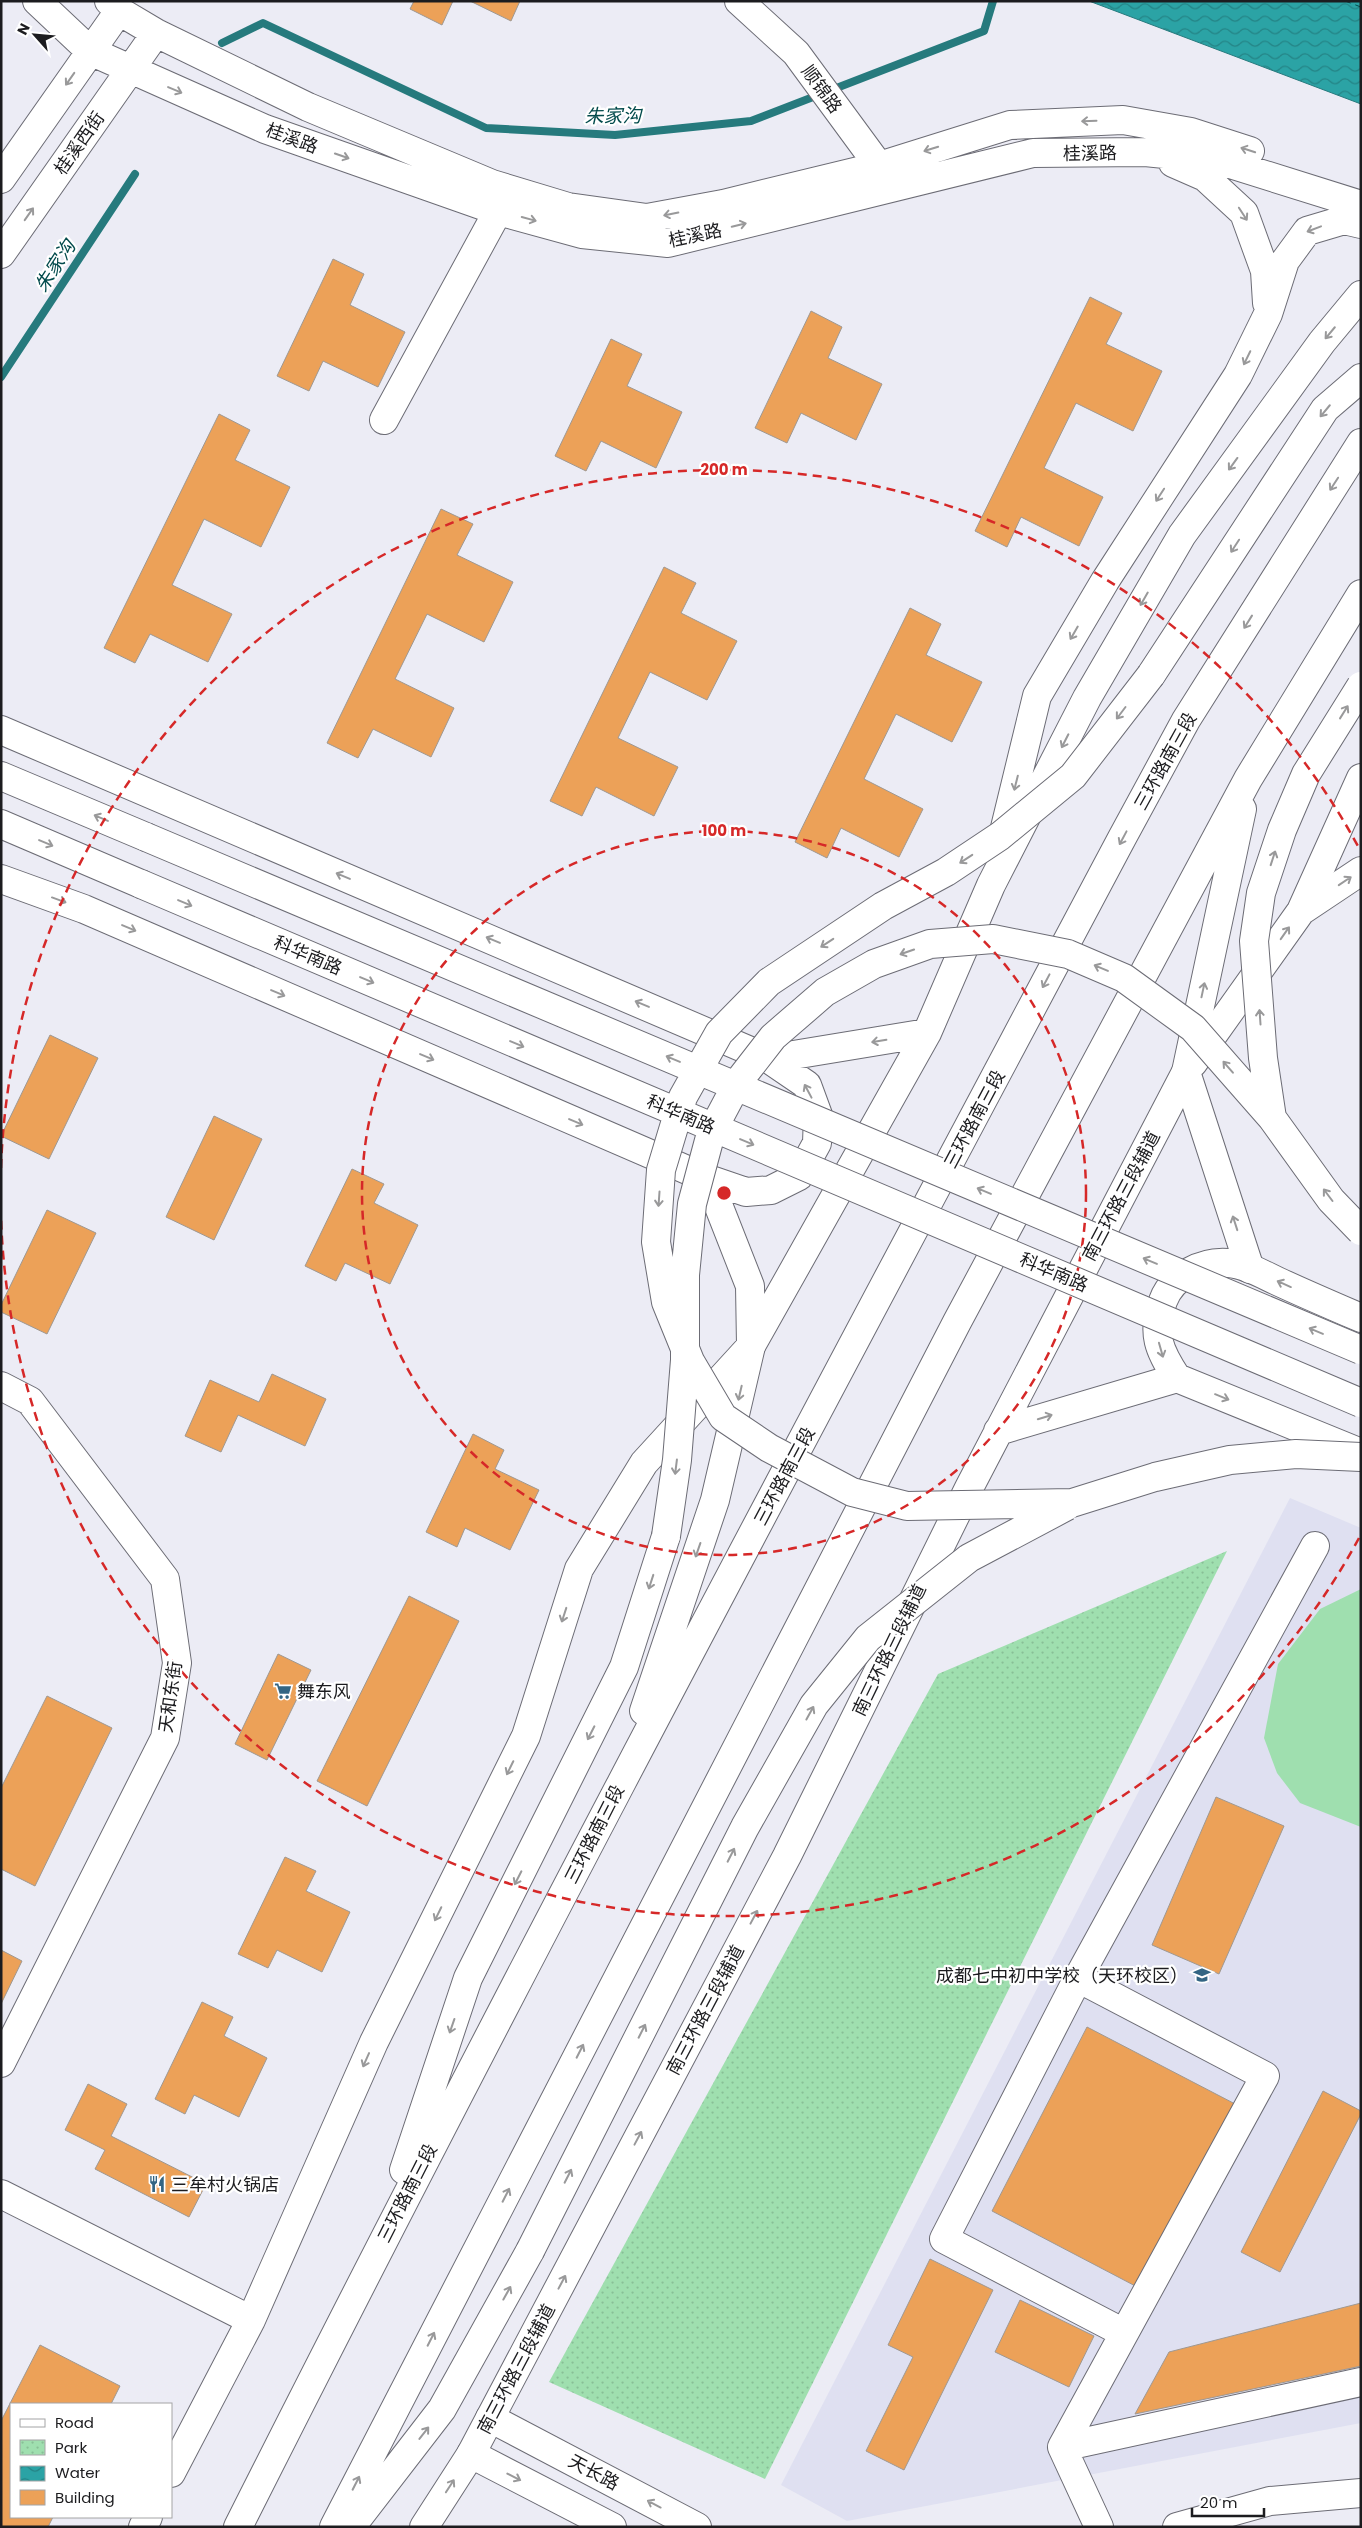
<svg xmlns="http://www.w3.org/2000/svg" width="1362" height="2528" font-family="Poppins,'Noto Sans SC',sans-serif">
	<style>
		.built { fill: #dfe0f1 }
		.grass { fill: #9fdfaf }
		.park { fill: url(#park-dots) }
		.water { fill: url(#water-waves); stroke: #267a7d }
		.lines { fill: none; stroke-linecap: round; stroke-linejoin: round }
		.stream { stroke: #267a7d; stroke-width: 8 }
		.ferry { stroke: #034b4c; stroke-width: 1; stroke-dasharray: 6 5; stroke-linecap: butt }
		.building { fill: #eca158; stroke: #9f9891 }
		.street-casing { stroke: #6c6c75; stroke-width: 30 }
		.secondary-casing { stroke: #6c6c75; stroke-width: 30 }
		.primary-casing { stroke: #6c6c75; stroke-width: 30 }
		.highway-casing { stroke: #6c6c75; stroke-width: 30 }
		.street { stroke: #fff; stroke-width: 28 }
		.secondary { stroke: #fff; stroke-width: 28 }
		.primary { stroke: #fff; stroke-width: 28 }
		.highway { stroke: #fff; stroke-width: 28 }
		.highway-bridge-casing { stroke: #6c6c75; stroke-width: 30; stroke-linecap: butt }
		.highway-bridge { stroke: #fff; stroke-width: 28 }
		.oneway { stroke: #99999a }
		.ring { fill: none; stroke: #d62828; stroke-width: 2.5; stroke-dasharray: 9 6 }
		.labels { text-anchor: middle; dominant-baseline: central; stroke-width: 4.5; stroke-linejoin: round; paint-order: stroke }
		.street-label { font-size: 18px; fill: #1c1c1f; stroke: #fff }
		.poi-label { font-size: 18px; fill: #1c1c1f; stroke: #fff; text-anchor: start }
		.water-label { font-size: 19px; font-style: italic; fill: #034b4c; stroke: #fff }
		.centre { fill: #d62828; stroke: #fff; stroke-width: 2.5 }
		.ring-label { font-size: 15px; text-anchor: middle; font-weight: bold; fill: #d62828; stroke: #fff; stroke-width: 4.5; stroke-linejoin: round; paint-order: stroke }
	</style>
	<defs>
		<pattern id="park-dots" width="8" height="8" patternUnits="userSpaceOnUse" patternTransform="scale(1.25)"><rect width="8" height="8" fill="#9fdfaf"/><path d="M2 2h.1M6 6h.1" fill="none" stroke="#88bf96" stroke-width="1.8" stroke-linecap="round"/></pattern>
		<pattern id="water-waves" width="16" height="10" patternUnits="userSpaceOnUse" patternTransform="scale(1.25)"><rect width="16" height="10" fill="#2ba3a5"/><path d="M0 5q4-4 8 0t8 0" fill="none" stroke="#248486"/></pattern>
	</defs>
	<rect width="100%" height="100%" fill="#ececf5"/>
	<path class="built" d="M 1290,1498 L 1361,1528 L 1361,2423 L 847,2521 L 781,2485 Z"/>
	<path class="grass" d="M 1361,1589 L 1361,1827 L 1300,1803 L 1277,1773 L 1264,1738 L 1278,1664 L 1320,1609 Z"/>
	<path class="park" d="M 1227,1551 L 765,2479 L 549,2382 L 938,1674 Z"/>
	<path class="water" d="M 1089,1 L 1361,1 L 1361,104 Z"/>
	<g class="lines">
		<path class="stream" d="M 222,43 L 263,23 L 486,128 L 615,135 L 751,121 L 984,31 L 993,1
			M 1,377 L 135,174"/>
		<path class="ferry" d="M 1345,1 L 1361,7"/>
	</g>
	<path class="building" d="M 414,1 L 453,1 L 442,25 L 410,9 Z
		M 470,1 L 520,1 L 511,21 Z
		M 333,259 L 364,274 L 350,305 L 405,332 L 378,387 L 323,361 L 309,391 L 277,376 Z
		M 1090,297 L 1122,313 L 1106,344 L 1162,371 L 1133,431 L 1076,403 L 1044,468 L 1103,497 L 1079,546 L 1021,517 L 1007,547 L 975,531 Z
		M 811,311 L 842,327 L 828,358 L 882,384 L 856,440 L 801,413 L 787,443 L 755,428 Z
		M 611,339 L 642,354 L 627,386 L 682,412 L 656,468 L 601,441 L 586,471 L 555,456 Z
		M 219,414 L 250,430 L 235,460 L 290,487 L 261,547 L 204,519 L 172,585 L 232,614 L 208,662 L 150,634 L 135,663 L 104,648 Z
		M 441,509 L 473,524 L 457,555 L 513,582 L 484,642 L 427,614 L 395,679 L 454,708 L 431,757 L 373,729 L 358,758 L 327,743 Z
		M 664,567 L 696,583 L 681,613 L 737,641 L 707,700 L 650,672 L 618,738 L 678,767 L 654,816 L 596,787 L 582,816 L 550,801 Z
		M 910,608 L 941,624 L 926,655 L 982,682 L 952,742 L 896,714 L 864,779 L 923,809 L 899,857 L 841,828 L 827,858 L 795,842 Z
		M 50,1035 L 98,1058 L 49,1159 L 1,1136 Z
		M 214,1116 L 262,1139 L 214,1240 L 166,1217 Z
		M 352,1169 L 384,1184 L 374,1203 L 418,1225 L 390,1284 L 345,1263 L 336,1281 L 305,1266 Z
		M 47,1210 L 96,1233 L 47,1334 L 1,1312 L 1,1305 Z
		M 272,1374 L 326,1399 L 305,1446 L 238,1415 L 221,1452 L 185,1436 L 210,1380 L 259,1402 Z
		M 473,1434 L 504,1450 L 495,1469 L 539,1490 L 510,1550 L 465,1528 L 457,1547 L 426,1532 Z
		M 409,1596 L 459,1621 L 367,1806 L 317,1781 Z
		M 278,1654 L 311,1670 L 267,1760 L 235,1744 Z
		M 47,1696 L 112,1728 L 35,1886 L 1,1869 L 1,1788 Z
		M 1216,1797 L 1284,1826 L 1219,1974 L 1152,1945 Z
		M 285,1857 L 316,1871 L 306,1891 L 350,1912 L 322,1972 L 277,1950 L 268,1968 L 238,1954 Z
		M 1,1950 L 22,1961 L 1,2004 Z
		M 202,2002 L 233,2017 L 224,2036 L 267,2058 L 239,2117 L 194,2095 L 185,2114 L 155,2099 Z
		M 1087,2027 L 1239,2106 L 1143,2290 L 992,2211 Z
		M 88,2084 L 127,2104 L 111,2136 L 206,2184 L 189,2217 L 95,2169 L 105,2150 L 65,2130 Z
		M 1323,2091 L 1361,2111 L 1361,2114 L 1280,2272 L 1241,2252 Z
		M 930,2259 L 993,2290 L 904,2470 L 866,2451 L 913,2357 L 888,2345 Z
		M 1020,2300 L 1094,2336 L 1069,2387 L 995,2352 Z
		M 1361,2303 L 1361,2366 L 1135,2414 L 1169,2352 Z
		M 40,2345 L 120,2386 L 111,2404 L 11,2404 L 11,2517 L 53,2517 L 48,2527 L 1,2527 L 1,2421 Z"/>
	<g class="lines">
		<g class="street-casing">
			<path id="street" d="M 739,1 L 796,53 L 879,166 L 888,185
				M 384,420 L 498,211
				M 1078,1978 L 1265,2076 L 1062,2447 L 1099,2527
				M 1124,2333 L 944,2239 L 1078,1978 L 1315,1546
				M 1062,2447 L 1361,2382"/>
		</g>
		<g class="secondary-casing">
			<path id="secondary" d="M 37,1 L 90,51 L 265,129 L 498,211 L 582,234 L 668,243 L 1033,153 L 1145,152 L 1214,159 L 1361,205
				M 109,1 L 119,11 L 156,33 L 308,107 L 492,184 L 568,207 L 647,218 L 723,204 L 879,166 L 1010,125 L 1123,120 L 1191,132 L 1250,151
				M 1173,163 L 1205,177 L 1244,213 L 1265,271 L 1267,303
				M 1,179 L 119,11
				M 1,254 L 156,33
				M 1,730 L 769,1059 L 927,1033
				M 1002,840 L 1037,696 L 1105,581 L 1238,375 L 1268,314 L 1285,261 L 1307,231 L 1344,220 L 1361,224
				M 1,879 L 84,909 L 708,1179 L 750,1286 L 751,1345
				M 1301,911 L 1361,871
				M 1193,1063 L 1301,911 L 1361,778
				M 708,1179 L 746,1192 L 771,1190 L 799,1176 L 817,1143 L 818,1115 L 807,1085 L 769,1059
				M 1361,1318 C 1333,1306 1305,1294 1277,1281 C 1262,1274 1245,1264 1228,1263 C 1202,1261 1172,1276 1163,1301 C 1151,1333 1159,1351 1177,1378 L 1361,1453
				M 1,1386 L 30,1401 L 165,1579 L 177,1663 L 165,1738 L 1,2063
				M 1,2194 L 251,2320
				M 490,2418 L 697,2527
				M 471,2454 L 612,2527
				M 171,2473 L 251,2320 L 374,2042 L 526,1736 L 579,1569 L 644,1463 L 751,1346 L 927,1033 L 991,885 L 1087,698 L 1182,535 L 1322,342 L 1361,295
				M 143,2527 L 148,2517
				M 1177,2527 L 1270,2501 L 1361,2493"/>
		</g>
		<g class="primary-casing">
			<path id="primary" d="M 1186,1072 L 1250,1269
				M 998,1431 L 1177,1378
				M 424,2527 L 471,2454 L 787,1856 L 969,1488 L 1186,1072"/>
		</g>
		<g class="highway-casing">
			<path id="highway" d="M 1151,675 L 1325,409 L 1361,378
				M 1,776 L 146,837
				M 1,824 L 141,884
				M 1186,1072 L 1242,809
				M 644,1711 L 715,1500 L 751,1346
				M 404,2170 L 468,1978 L 624,1667 L 666,1536
				M 238,2527 C 524,1959 824,1399 1122,838 L 1186,720 L 1361,443
				M 334,2527 L 957,1322 L 1248,779 L 1361,594
				M 351,2527 L 442,2409 L 530,2251"/>
		</g>
		<use href="#street" class="street"/>
		<use href="#secondary" class="secondary"/>
		<use href="#primary" class="primary"/>
		<use href="#highway" class="highway"/>
		<g class="highway-bridge-casing">
			<path id="highway-bridge" d="M 1151,675 L 1073,776 L 1000,836 L 946,872 L 883,906 L 769,982 L 719,1033 L 683,1097 L 661,1170 L 656,1242 L 666,1302 L 690,1361 L 723,1417 L 769,1448 L 852,1492 L 907,1506 L 1072,1503 L 1155,1477 L 1230,1460 L 1296,1454 L 1361,1457
				M 146,837 L 1361,1350
				M 141,884 L 1361,1403
				M 1272,1118 L 1263,1058 L 1254,941 L 1261,893 L 1282,830 L 1306,774 L 1361,686
				M 666,1536 L 677,1460 L 685,1360 L 685,1275 L 692,1204 L 711,1133 L 738,1082 L 773,1037 L 825,992 L 874,964 L 930,944 L 993,939 L 1068,954 L 1124,978 L 1193,1028 L 1272,1118 L 1331,1200 L 1361,1231
				M 530,2251 L 745,1827 L 814,1705 L 868,1638 L 969,1558 L 1067,1506"/>
		</g>
		<use href="#highway-bridge" class="highway-bridge"/>
	</g>
	<defs><path id="oneway-shaft" d="M-6 0H5M1.5-3L5.5 0L1.5 3" fill="none" stroke-width="1.6" stroke-linecap="round" stroke-linejoin="round" transform="scale(1.25)"/></defs>
	<g class="oneway">
		<use href="#oneway-shaft" transform="translate(70 79) rotate(125)"/>
		<use href="#oneway-shaft" transform="translate(175 90) rotate(23)"/>
		<use href="#oneway-shaft" transform="translate(1089 121) rotate(178)"/>
		<use href="#oneway-shaft" transform="translate(931 149) rotate(163)"/>
		<use href="#oneway-shaft" transform="translate(1248 150) rotate(-162)"/>
		<use href="#oneway-shaft" transform="translate(342 156) rotate(19)"/>
		<use href="#oneway-shaft" transform="translate(29 214) rotate(-55)"/>
		<use href="#oneway-shaft" transform="translate(671 214) rotate(169)"/>
		<use href="#oneway-shaft" transform="translate(1243 214) rotate(57)"/>
		<use href="#oneway-shaft" transform="translate(529 219) rotate(15)"/>
		<use href="#oneway-shaft" transform="translate(739 225) rotate(-14)"/>
		<use href="#oneway-shaft" transform="translate(1314 229) rotate(159)"/>
		<use href="#oneway-shaft" transform="translate(1330 333) rotate(130)"/>
		<use href="#oneway-shaft" transform="translate(1247 358) rotate(116)"/>
		<use href="#oneway-shaft" transform="translate(1325 411) rotate(130)"/>
		<use href="#oneway-shaft" transform="translate(1233 464) rotate(126)"/>
		<use href="#oneway-shaft" transform="translate(1334 484) rotate(123)"/>
		<use href="#oneway-shaft" transform="translate(1160 495) rotate(123)"/>
		<use href="#oneway-shaft" transform="translate(1235 546) rotate(123)"/>
		<use href="#oneway-shaft" transform="translate(1144 599) rotate(120)"/>
		<use href="#oneway-shaft" transform="translate(1248 622) rotate(122)"/>
		<use href="#oneway-shaft" transform="translate(1074 633) rotate(120)"/>
		<use href="#oneway-shaft" transform="translate(1344 712) rotate(-58)"/>
		<use href="#oneway-shaft" transform="translate(1121 713) rotate(127)"/>
		<use href="#oneway-shaft" transform="translate(1065 741) rotate(117)"/>
		<use href="#oneway-shaft" transform="translate(1016 783) rotate(104)"/>
		<use href="#oneway-shaft" transform="translate(101 818) rotate(-157)"/>
		<use href="#oneway-shaft" transform="translate(1123 838) rotate(118)"/>
		<use href="#oneway-shaft" transform="translate(46 843) rotate(23)"/>
		<use href="#oneway-shaft" transform="translate(1273 858) rotate(-72)"/>
		<use href="#oneway-shaft" transform="translate(966 859) rotate(147)"/>
		<use href="#oneway-shaft" transform="translate(343 876) rotate(-157)"/>
		<use href="#oneway-shaft" transform="translate(1345 881) rotate(-34)"/>
		<use href="#oneway-shaft" transform="translate(59 900) rotate(20)"/>
		<use href="#oneway-shaft" transform="translate(185 903) rotate(23)"/>
		<use href="#oneway-shaft" transform="translate(129 928) rotate(23)"/>
		<use href="#oneway-shaft" transform="translate(1285 933) rotate(-55)"/>
		<use href="#oneway-shaft" transform="translate(493 940) rotate(-157)"/>
		<use href="#oneway-shaft" transform="translate(827 943) rotate(147)"/>
		<use href="#oneway-shaft" transform="translate(907 952) rotate(161)"/>
		<use href="#oneway-shaft" transform="translate(1101 968) rotate(-157)"/>
		<use href="#oneway-shaft" transform="translate(367 980) rotate(23)"/>
		<use href="#oneway-shaft" transform="translate(1046 981) rotate(118)"/>
		<use href="#oneway-shaft" transform="translate(1203 990) rotate(-78)"/>
		<use href="#oneway-shaft" transform="translate(278 993) rotate(23)"/>
		<use href="#oneway-shaft" transform="translate(642 1004) rotate(-157)"/>
		<use href="#oneway-shaft" transform="translate(1260 1017) rotate(-94)"/>
		<use href="#oneway-shaft" transform="translate(879 1041) rotate(171)"/>
		<use href="#oneway-shaft" transform="translate(517 1044) rotate(23)"/>
		<use href="#oneway-shaft" transform="translate(427 1057) rotate(23)"/>
		<use href="#oneway-shaft" transform="translate(673 1059) rotate(-157)"/>
		<use href="#oneway-shaft" transform="translate(1228 1067) rotate(-131)"/>
		<use href="#oneway-shaft" transform="translate(808 1091) rotate(-118)"/>
		<use href="#oneway-shaft" transform="translate(576 1122) rotate(23)"/>
		<use href="#oneway-shaft" transform="translate(747 1142) rotate(23)"/>
		<use href="#oneway-shaft" transform="translate(984 1191) rotate(-157)"/>
		<use href="#oneway-shaft" transform="translate(1328 1195) rotate(-127)"/>
		<use href="#oneway-shaft" transform="translate(659 1199) rotate(94)"/>
		<use href="#oneway-shaft" transform="translate(1235 1223) rotate(-108)"/>
		<use href="#oneway-shaft" transform="translate(1150 1261) rotate(-157)"/>
		<use href="#oneway-shaft" transform="translate(1284 1284) rotate(-156)"/>
		<use href="#oneway-shaft" transform="translate(1316 1331) rotate(-157)"/>
		<use href="#oneway-shaft" transform="translate(1161 1350) rotate(74)"/>
		<use href="#oneway-shaft" transform="translate(740 1393) rotate(103)"/>
		<use href="#oneway-shaft" transform="translate(1222 1397) rotate(22)"/>
		<use href="#oneway-shaft" transform="translate(1045 1417) rotate(-17)"/>
		<use href="#oneway-shaft" transform="translate(676 1467) rotate(97)"/>
		<use href="#oneway-shaft" transform="translate(698 1550) rotate(109)"/>
		<use href="#oneway-shaft" transform="translate(651 1582) rotate(108)"/>
		<use href="#oneway-shaft" transform="translate(564 1615) rotate(108)"/>
		<use href="#oneway-shaft" transform="translate(810 1713) rotate(-61)"/>
		<use href="#oneway-shaft" transform="translate(591 1733) rotate(117)"/>
		<use href="#oneway-shaft" transform="translate(510 1768) rotate(116)"/>
		<use href="#oneway-shaft" transform="translate(731 1855) rotate(-63)"/>
		<use href="#oneway-shaft" transform="translate(518 1878) rotate(117)"/>
		<use href="#oneway-shaft" transform="translate(438 1914) rotate(116)"/>
		<use href="#oneway-shaft" transform="translate(754 1917) rotate(-62)"/>
		<use href="#oneway-shaft" transform="translate(452 2026) rotate(109)"/>
		<use href="#oneway-shaft" transform="translate(642 2031) rotate(-63)"/>
		<use href="#oneway-shaft" transform="translate(580 2051) rotate(-63)"/>
		<use href="#oneway-shaft" transform="translate(366 2060) rotate(114)"/>
		<use href="#oneway-shaft" transform="translate(638 2138) rotate(-62)"/>
		<use href="#oneway-shaft" transform="translate(568 2176) rotate(-63)"/>
		<use href="#oneway-shaft" transform="translate(506 2195) rotate(-63)"/>
		<use href="#oneway-shaft" transform="translate(562 2282) rotate(-62)"/>
		<use href="#oneway-shaft" transform="translate(507 2293) rotate(-61)"/>
		<use href="#oneway-shaft" transform="translate(431 2339) rotate(-63)"/>
		<use href="#oneway-shaft" transform="translate(424 2433) rotate(-52)"/>
		<use href="#oneway-shaft" transform="translate(514 2477) rotate(27)"/>
		<use href="#oneway-shaft" transform="translate(356 2483) rotate(-63)"/>
		<use href="#oneway-shaft" transform="translate(450 2486) rotate(-57)"/>
		<use href="#oneway-shaft" transform="translate(654 2504) rotate(-152)"/>
	</g>
	<g class="ring">
		<circle cx="724" cy="1193" r="362"/>
		<path d="M1359 1538A723 723 0 0 1 1 1218M1 1168A723 723 0 0 1 1359 848"/>
	</g>
	<defs>
		<g id="supermarket-bare" transform="scale(1.35)"><path d="M-6-5.5h2.5l.6 2H6L4.5 2H-2.5L-4.4-4H-6ZM-1.5 3.2a1.3 1.3 0 1 0 .1 0ZM3 3.2a1.3 1.3 0 1 0 .1 0Z" fill="#336583" stroke="#fff" stroke-width="2.5" paint-order="stroke"/></g>
		<g id="school-bare" transform="scale(1.35)"><path d="M0-5L7-2L0 1L-7-2ZM-4 1L0 2.5L4 1V4Q0 6-4 4Z" fill="#336583" stroke="#fff" stroke-width="2.5" paint-order="stroke"/></g>
		<g id="restaurant-bare" transform="scale(1.35)"><path d="M-5-6h1v4h1v-4h1v4h1v-4h1v5L-1.5 .5V6h-2V.5L-5-1ZM5-6V6H3V1.5H1.5Q1.5-4 5-6Z" fill="#336583" stroke="#fff" stroke-width="2.5" paint-order="stroke"/></g>
	</defs>
	<g fill-rule="evenodd">
		<use href="#supermarket-bare" x="283" y="1691"/>
		<use href="#school-bare" x="1202" y="1975"/>
		<use href="#restaurant-bare" x="157" y="2184"/>
	</g>
	<g class="labels">
		<g class="street-label">
			<text transform="translate(822 89) rotate(54)">顺锦路</text>
			<text transform="translate(292 138) rotate(20)">桂溪路</text>
			<text transform="translate(79 143) rotate(-55)">桂溪西街</text>
			<text transform="translate(1090 153) rotate(-1)">桂溪路</text>
			<text transform="translate(695 235) rotate(-12)">桂溪路</text>
			<text transform="translate(1165 761) rotate(-61)">三环路南三段</text>
			<text transform="translate(308 955) rotate(23)">科华南路</text>
			<text transform="translate(681 1114) rotate(23)">科华南路</text>
			<text transform="translate(974 1119) rotate(-62)">三环路南三段</text>
			<text transform="translate(1121 1196) rotate(-62)">南三环路三段辅道</text>
			<text transform="translate(1054 1272) rotate(23)">科华南路</text>
			<text transform="translate(784 1476) rotate(-62)">三环路南三段</text>
			<text transform="translate(889 1650) rotate(-64)">南三环路三段辅道</text>
			<text transform="translate(170 1697) rotate(-82)">天和东街</text>
			<text transform="translate(594 1834) rotate(-63)">三环路南三段</text>
			<text transform="translate(705 2010) rotate(-62)">南三环路三段辅道</text>
			<text transform="translate(407 2193) rotate(-63)">三环路南三段</text>
			<text transform="translate(516 2369) rotate(-62)">南三环路三段辅道</text>
			<text transform="translate(594 2472) rotate(28)">天长路</text>
		</g>
		<g class="poi-label">
			<text x="297" y="1691">舞东风</text>
			<text x="1188" y="1975" text-anchor="end">成都七中初中学校（天环校区）</text>
			<text x="171" y="2184">三牟村火锅店</text>
		</g>
		<g class="water-label">
			<text transform="translate(613 116) rotate(-1)">朱家沟</text>
			<text transform="translate(55 266) rotate(-57)">朱家沟</text>
		</g>
	</g>
	<circle cx="724" cy="1193" r="8" class="centre"/>
	<g class="ring-label">
		<text x="724" y="475">200 m</text>
		<text x="724" y="836">100 m</text>
	</g>
	<rect width="1362" height="2528" fill="none" stroke="#1c1c1f" stroke-width="5"/>
	<rect x="10" y="2403" width="162" height="115" fill="#ffffff" stroke="#a4a4a5"/>
	<rect x="20" y="2419" width="25" height="8" fill="#ffffff" stroke="#a4a4a5"/>
	<text x="55" y="2428" font-size="15" fill="#1c1c1f">Road</text>
	<rect x="20" y="2440" width="25" height="15" fill="url(#park-dots)" stroke="#a4a4a5"/>
	<text x="55" y="2453" font-size="15" fill="#1c1c1f">Park</text>
	<rect x="20" y="2466" width="25" height="15" fill="url(#water-waves)" stroke="#a4a4a5"/>
	<text x="55" y="2478" font-size="15" fill="#1c1c1f">Water</text>
	<rect x="20" y="2490" width="25" height="15" fill="#eca158" stroke="#a4a4a5"/>
	<text x="55" y="2503" font-size="15" fill="#1c1c1f">Building</text>
	<g transform="translate(35 35) rotate(297)" stroke="#ffffff" stroke-width="4" paint-order="stroke">
	<path d="M0-4L9 19L0 12L-9 19Z" fill="#1c1c1f"/>
	<text y="-8" font-size="14" font-weight="bold" text-anchor="middle" fill="#1c1c1f">N</text>
	</g>
	<path d="M1192 2508v8h72v-8" fill="none" stroke="#1c1c1f" stroke-width="2.5"/>
	<text x="1200" y="2508" font-size="15" fill="#1c1c1f" stroke="#ffffff" stroke-width="4" paint-order="stroke">20 m</text>
</svg>
